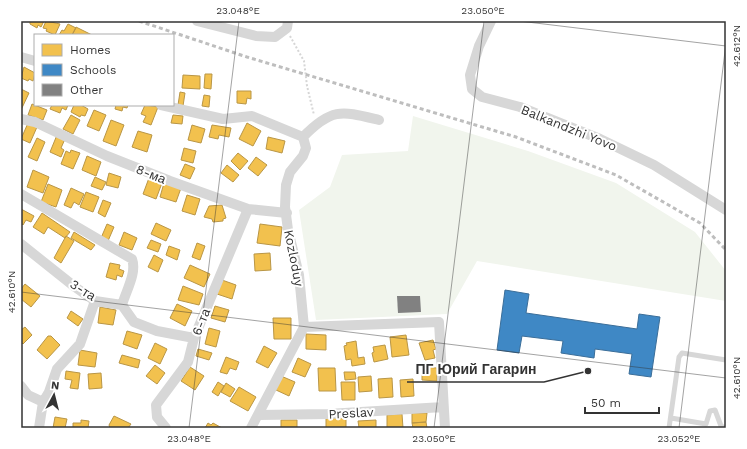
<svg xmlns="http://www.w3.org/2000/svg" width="747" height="449" font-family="'Work Sans',sans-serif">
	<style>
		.grass { fill: #f1f5ed }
		.homes { fill: #f2c14e; stroke: #b99646 }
		.schools { fill: #3f88c5; stroke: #3b6e99 }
		.building { fill: #818181 }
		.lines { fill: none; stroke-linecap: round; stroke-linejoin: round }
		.path { stroke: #d6d6d6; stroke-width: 2; stroke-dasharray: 2 2; stroke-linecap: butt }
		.service { stroke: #d7d7d7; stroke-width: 5 }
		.minor { stroke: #d7d7d7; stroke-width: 10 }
		.rail { stroke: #bebebe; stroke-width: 3; stroke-dasharray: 4 3; stroke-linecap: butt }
		.ticks { fill: none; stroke: #333; stroke-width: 1; stroke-opacity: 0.45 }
		.labels { text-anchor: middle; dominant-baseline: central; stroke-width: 4; stroke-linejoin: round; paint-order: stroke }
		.street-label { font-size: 13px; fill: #333; stroke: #fff }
		.leader { fill: none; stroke: #333; stroke-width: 1.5 }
		.callout-dot { fill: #333; stroke: #fff; stroke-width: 1.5 }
		.callout-label { font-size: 14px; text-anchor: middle; font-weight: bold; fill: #333; stroke: #fff; stroke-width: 4; stroke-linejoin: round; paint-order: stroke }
		.neatline { fill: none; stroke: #333; stroke-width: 1.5 }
		.ticks-label { font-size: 10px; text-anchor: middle; fill: #333 }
	</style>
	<rect width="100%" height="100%" fill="#fff"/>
	<path class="grass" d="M 413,116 L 528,151 L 616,183 L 695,232 L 726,271 L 726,301 L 477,261 L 447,314 L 316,320 L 299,210 L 330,187 L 342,155 L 408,151 Z"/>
	<path class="homes" d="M 30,21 L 44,21 L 41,27 L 38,25 L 37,28 L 30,24 Z
		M 46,21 L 60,24 L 55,35 L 46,31 L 47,29 L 43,28 Z
		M 68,24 L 76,28 L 72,35 L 59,35 L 62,30 L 64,31 Z
		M 76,27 L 92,35 L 72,35 Z
		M 24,67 L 35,73 L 33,81 L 29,79 L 28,81 L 21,78 Z
		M 205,74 L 212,74 L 211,89 L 204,88 Z
		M 183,75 L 200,76 L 200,89 L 182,88 Z
		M 21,89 L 29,93 L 21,110 Z
		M 237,91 L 251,91 L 251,99 L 247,98 L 246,104 L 237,103 Z
		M 180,92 L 185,93 L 183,106 L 178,105 Z
		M 204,95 L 210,96 L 209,107 L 202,106 Z
		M 32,104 L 47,110 L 43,120 L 28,115 Z
		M 52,105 L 68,105 L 66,110 L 62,108 L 60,113 L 50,109 Z
		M 74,105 L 81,105 L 88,109 L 85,116 L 81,115 L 80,117 L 71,112 Z
		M 116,105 L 128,105 L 127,108 L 123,107 L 122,111 L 115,109 Z
		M 145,105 L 158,107 L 151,125 L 143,122 L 146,116 L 141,114 Z
		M 94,110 L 106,115 L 99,131 L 87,126 Z
		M 71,115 L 80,120 L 73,134 L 63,129 Z
		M 173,115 L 183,116 L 182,124 L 171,123 Z
		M 111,120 L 124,125 L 116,146 L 103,141 Z
		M 28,123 L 37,127 L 30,143 L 21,139 Z
		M 247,123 L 261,131 L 253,146 L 239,139 Z
		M 192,125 L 205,129 L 201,143 L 188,140 Z
		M 212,125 L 231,128 L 229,137 L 219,135 L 218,139 L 209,137 Z
		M 138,131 L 152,135 L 147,152 L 132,147 Z
		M 57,135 L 65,139 L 61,148 L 64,150 L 61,157 L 50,152 Z
		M 268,137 L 285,141 L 282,153 L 266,149 Z
		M 37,138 L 45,142 L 37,161 L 28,157 Z
		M 184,148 L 196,151 L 193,163 L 181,160 Z
		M 71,150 L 80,153 L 73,169 L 61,164 L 66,151 L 70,153 Z
		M 238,153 L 248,161 L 240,170 L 231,161 Z
		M 87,156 L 101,162 L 96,176 L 82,170 Z
		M 256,157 L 267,165 L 258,176 L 248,168 Z
		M 185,164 L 195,168 L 190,179 L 180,175 Z
		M 227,165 L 239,175 L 233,182 L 221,173 Z
		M 33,170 L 49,177 L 43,193 L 27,187 Z
		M 109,173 L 121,177 L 118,188 L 106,185 Z
		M 95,177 L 106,182 L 102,190 L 91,186 Z
		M 149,178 L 162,183 L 156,199 L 143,194 Z
		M 164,183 L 181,188 L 176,202 L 160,197 Z
		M 48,184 L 62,190 L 56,207 L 41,202 Z
		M 71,188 L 84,194 L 79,205 L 74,202 L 71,208 L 64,205 Z
		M 86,192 L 99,197 L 93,212 L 80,207 Z
		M 187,195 L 200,199 L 195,215 L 182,211 Z
		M 103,200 L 111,203 L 105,217 L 98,213 Z
		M 222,205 L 226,218 L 223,219 L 223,221 L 213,222 L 212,219 L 204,217 L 209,206 Z
		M 21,209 L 34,216 L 31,222 L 26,220 L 23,225 L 21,223 Z
		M 42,213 L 70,232 L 65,238 L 48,227 L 44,234 L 33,227 Z
		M 156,223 L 171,230 L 166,241 L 151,234 Z
		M 107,224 L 114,227 L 108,241 L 101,238 Z
		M 260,224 L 282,227 L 280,246 L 257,243 Z
		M 74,232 L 95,245 L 91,250 L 71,238 Z
		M 124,232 L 137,238 L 132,250 L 119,245 Z
		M 66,236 L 74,241 L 61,263 L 54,258 Z
		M 151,240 L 161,244 L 158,252 L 147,248 Z
		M 197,243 L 205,246 L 200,260 L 192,257 Z
		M 169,246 L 180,250 L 177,260 L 166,255 Z
		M 270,253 L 271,270 L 255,271 L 254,254 Z
		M 154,255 L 163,260 L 158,272 L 148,267 Z
		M 110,263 L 120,265 L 119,269 L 124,271 L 122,277 L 117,275 L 116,280 L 106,277 Z
		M 190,265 L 210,274 L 204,287 L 184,278 Z
		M 222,280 L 236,285 L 232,299 L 217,294 Z
		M 25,284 L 40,296 L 31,307 L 21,299 L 21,289 Z
		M 183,286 L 203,294 L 199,305 L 178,300 Z
		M 177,304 L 192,311 L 185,326 L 170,318 Z
		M 215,306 L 229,310 L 225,322 L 211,318 Z
		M 100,307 L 116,310 L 113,325 L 98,323 Z
		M 71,311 L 83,319 L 78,326 L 67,318 Z
		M 273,318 L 291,318 L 291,339 L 274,339 Z
		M 25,327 L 32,335 L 23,344 L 21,342 L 21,330 Z
		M 209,328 L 220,331 L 216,347 L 205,344 Z
		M 127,331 L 142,335 L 137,349 L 123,344 Z
		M 306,334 L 326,335 L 326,350 L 306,349 Z
		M 406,335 L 409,355 L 392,357 L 390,337 Z
		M 48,336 L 51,336 L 60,345 L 47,359 L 37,350 Z
		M 433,340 L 436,349 L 433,350 L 435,358 L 425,360 L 419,343 Z
		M 356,341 L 358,358 L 364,357 L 365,364 L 352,366 L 351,359 L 346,360 L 344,346 L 347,345 L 346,343 Z
		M 155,343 L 167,349 L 160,364 L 148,358 Z
		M 385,345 L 388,359 L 374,362 L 372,353 L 374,352 L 373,347 Z
		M 264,346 L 277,353 L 268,368 L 256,362 Z
		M 198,349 L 212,353 L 209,360 L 196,356 Z
		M 80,350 L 97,353 L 95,367 L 78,365 Z
		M 122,355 L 140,360 L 138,368 L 119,363 Z
		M 226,357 L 239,362 L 236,370 L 230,368 L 227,374 L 220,372 Z
		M 298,358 L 311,364 L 305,377 L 292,372 Z
		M 155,365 L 165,373 L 157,384 L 146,376 Z
		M 190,367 L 204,376 L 195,390 L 181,381 Z
		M 422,367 L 437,368 L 437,381 L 422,380 Z
		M 318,368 L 335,368 L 336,391 L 319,391 Z
		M 66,371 L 80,373 L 78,389 L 70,388 L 72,380 L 65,379 Z
		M 344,372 L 355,372 L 356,379 L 345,380 Z
		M 101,373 L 102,388 L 89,389 L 88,374 Z
		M 281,376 L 295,382 L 289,396 L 276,390 Z
		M 371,376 L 372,391 L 359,392 L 358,377 Z
		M 392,378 L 393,397 L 379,398 L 378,379 Z
		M 413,379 L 414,396 L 401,397 L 400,380 Z
		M 218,382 L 224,386 L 218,396 L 212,392 Z
		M 341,382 L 355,382 L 355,400 L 342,400 Z
		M 226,383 L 235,389 L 230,397 L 221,392 Z
		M 239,387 L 256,397 L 248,411 L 230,401 Z
		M 412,413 L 427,413 L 426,422 L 412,423 Z
		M 402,414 L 403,428 L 387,428 L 387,415 Z
		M 114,416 L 131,424 L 128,428 L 110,428 L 109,425 Z
		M 55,417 L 67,419 L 65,428 L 53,428 Z
		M 326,418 L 346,418 L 346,428 L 326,428 Z
		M 81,420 L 89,421 L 88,428 L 73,428 L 73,423 L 81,423 Z
		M 281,420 L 297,420 L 297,428 L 281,428 Z
		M 376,420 L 376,428 L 359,428 L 358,421 Z
		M 426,422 L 427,428 L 413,428 L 412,423 Z
		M 208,423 L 211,425 L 213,423 L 222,428 L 205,428 Z"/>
	<path class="schools" d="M 505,290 L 529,294 L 526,313 L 637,329 L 639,314 L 660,317 L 651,377 L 629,374 L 632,354 L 595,349 L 594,358 L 561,353 L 563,341 L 522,336 L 519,353 L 497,350 Z"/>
	<path class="building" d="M 397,296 L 420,296 L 421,312 L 398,313 Z"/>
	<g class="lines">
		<path class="path" d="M 290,36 L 304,61 L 307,86 L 314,115"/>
		<path class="service" d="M 671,418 L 706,424 L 710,411 L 715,410 L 721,426 L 726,428
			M 669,428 L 679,357 L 682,353 L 726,360"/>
		<path class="minor" d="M 197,21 L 256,36 L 275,37 L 287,28 L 288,21
			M 491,21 L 479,46 L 470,75 L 472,89 L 482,97 L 520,107 L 600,139 L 654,165 L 726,210
			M 21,57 L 35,61
			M 161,105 L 223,119 L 252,116 L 303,137 L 306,148 L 303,156 L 290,172 L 286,185 L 285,207 L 288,230 L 299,275 L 304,327 L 251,428
			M 21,119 L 35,122 L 107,156 L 170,181 L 248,209 L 287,213
			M 303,137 C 332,107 342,111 379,120
			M 21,194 L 132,259 C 137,273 126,291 122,305
			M 21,244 L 75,287 L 95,301 L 122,305 L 134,322 L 157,331 L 194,338
			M 304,327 L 439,322 L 445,428
			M 21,386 L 28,395 L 43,402
			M 259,415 L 328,414 L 443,407
			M 39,428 L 43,402 L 49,392 L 57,369 L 80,344 L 95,301
			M 166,428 L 157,417 L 156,405 L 188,362 L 194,338 L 248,209"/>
		<path class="rail" d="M 139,21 L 247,57 L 516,137 L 616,175 L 700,223 L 726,250"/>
	</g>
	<path class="ticks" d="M 519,21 L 726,46M 21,292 L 726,378M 189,428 L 239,21M 434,428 L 484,21M 679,428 L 726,43"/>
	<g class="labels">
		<g class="street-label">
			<text transform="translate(569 128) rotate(22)">Balkandzhi Yovo</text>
			<text transform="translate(151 174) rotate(22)">8-ма</text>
			<text transform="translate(294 258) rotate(79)">Kozloduy</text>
			<text transform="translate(83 290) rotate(32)">3-та</text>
			<text transform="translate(201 322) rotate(-68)">6-та</text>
			<text transform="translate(351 413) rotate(-3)">Preslav</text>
		</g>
	</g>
	<path class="leader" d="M588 371L544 382H407"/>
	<circle class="callout-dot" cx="588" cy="371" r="4"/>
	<g class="callout-label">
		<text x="476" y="374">ПГ Юрий Гагарин</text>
	</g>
	<rect width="747" height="449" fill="none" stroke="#ffffff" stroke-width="44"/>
	<rect x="34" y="34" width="140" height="72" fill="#ffffff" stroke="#adadad"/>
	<rect x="42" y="44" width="20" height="12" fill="#f2c14e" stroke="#adadad"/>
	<text x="70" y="54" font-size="12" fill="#333333">Homes</text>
	<rect x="42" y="64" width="20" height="12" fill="#3f88c5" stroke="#adadad"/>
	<text x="70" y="74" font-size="12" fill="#333333">Schools</text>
	<rect x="42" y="84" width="20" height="12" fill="#818181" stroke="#adadad"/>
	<text x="70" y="94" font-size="12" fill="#333333">Other</text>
	<g transform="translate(54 395) rotate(7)" stroke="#ffffff" stroke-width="3" paint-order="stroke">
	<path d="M0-3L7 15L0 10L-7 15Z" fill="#333333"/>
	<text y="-6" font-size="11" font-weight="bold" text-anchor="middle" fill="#333333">N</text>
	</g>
	<path d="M585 407v6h74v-6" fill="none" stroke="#333333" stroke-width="2"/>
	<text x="591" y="407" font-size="12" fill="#333333" stroke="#ffffff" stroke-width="3" paint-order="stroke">50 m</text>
	<rect x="22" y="22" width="703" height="405" class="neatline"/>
	<g class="ticks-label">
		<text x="238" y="14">23.048°E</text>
		<text x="483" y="14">23.050°E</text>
		<text transform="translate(736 46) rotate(-90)" y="4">42.612°N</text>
		<text transform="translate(11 292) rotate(-90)" y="4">42.610°N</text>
		<text transform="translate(736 378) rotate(-90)" y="4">42.610°N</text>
		<text x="189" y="442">23.048°E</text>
		<text x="434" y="442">23.050°E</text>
		<text x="679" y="442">23.052°E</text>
	</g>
</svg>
